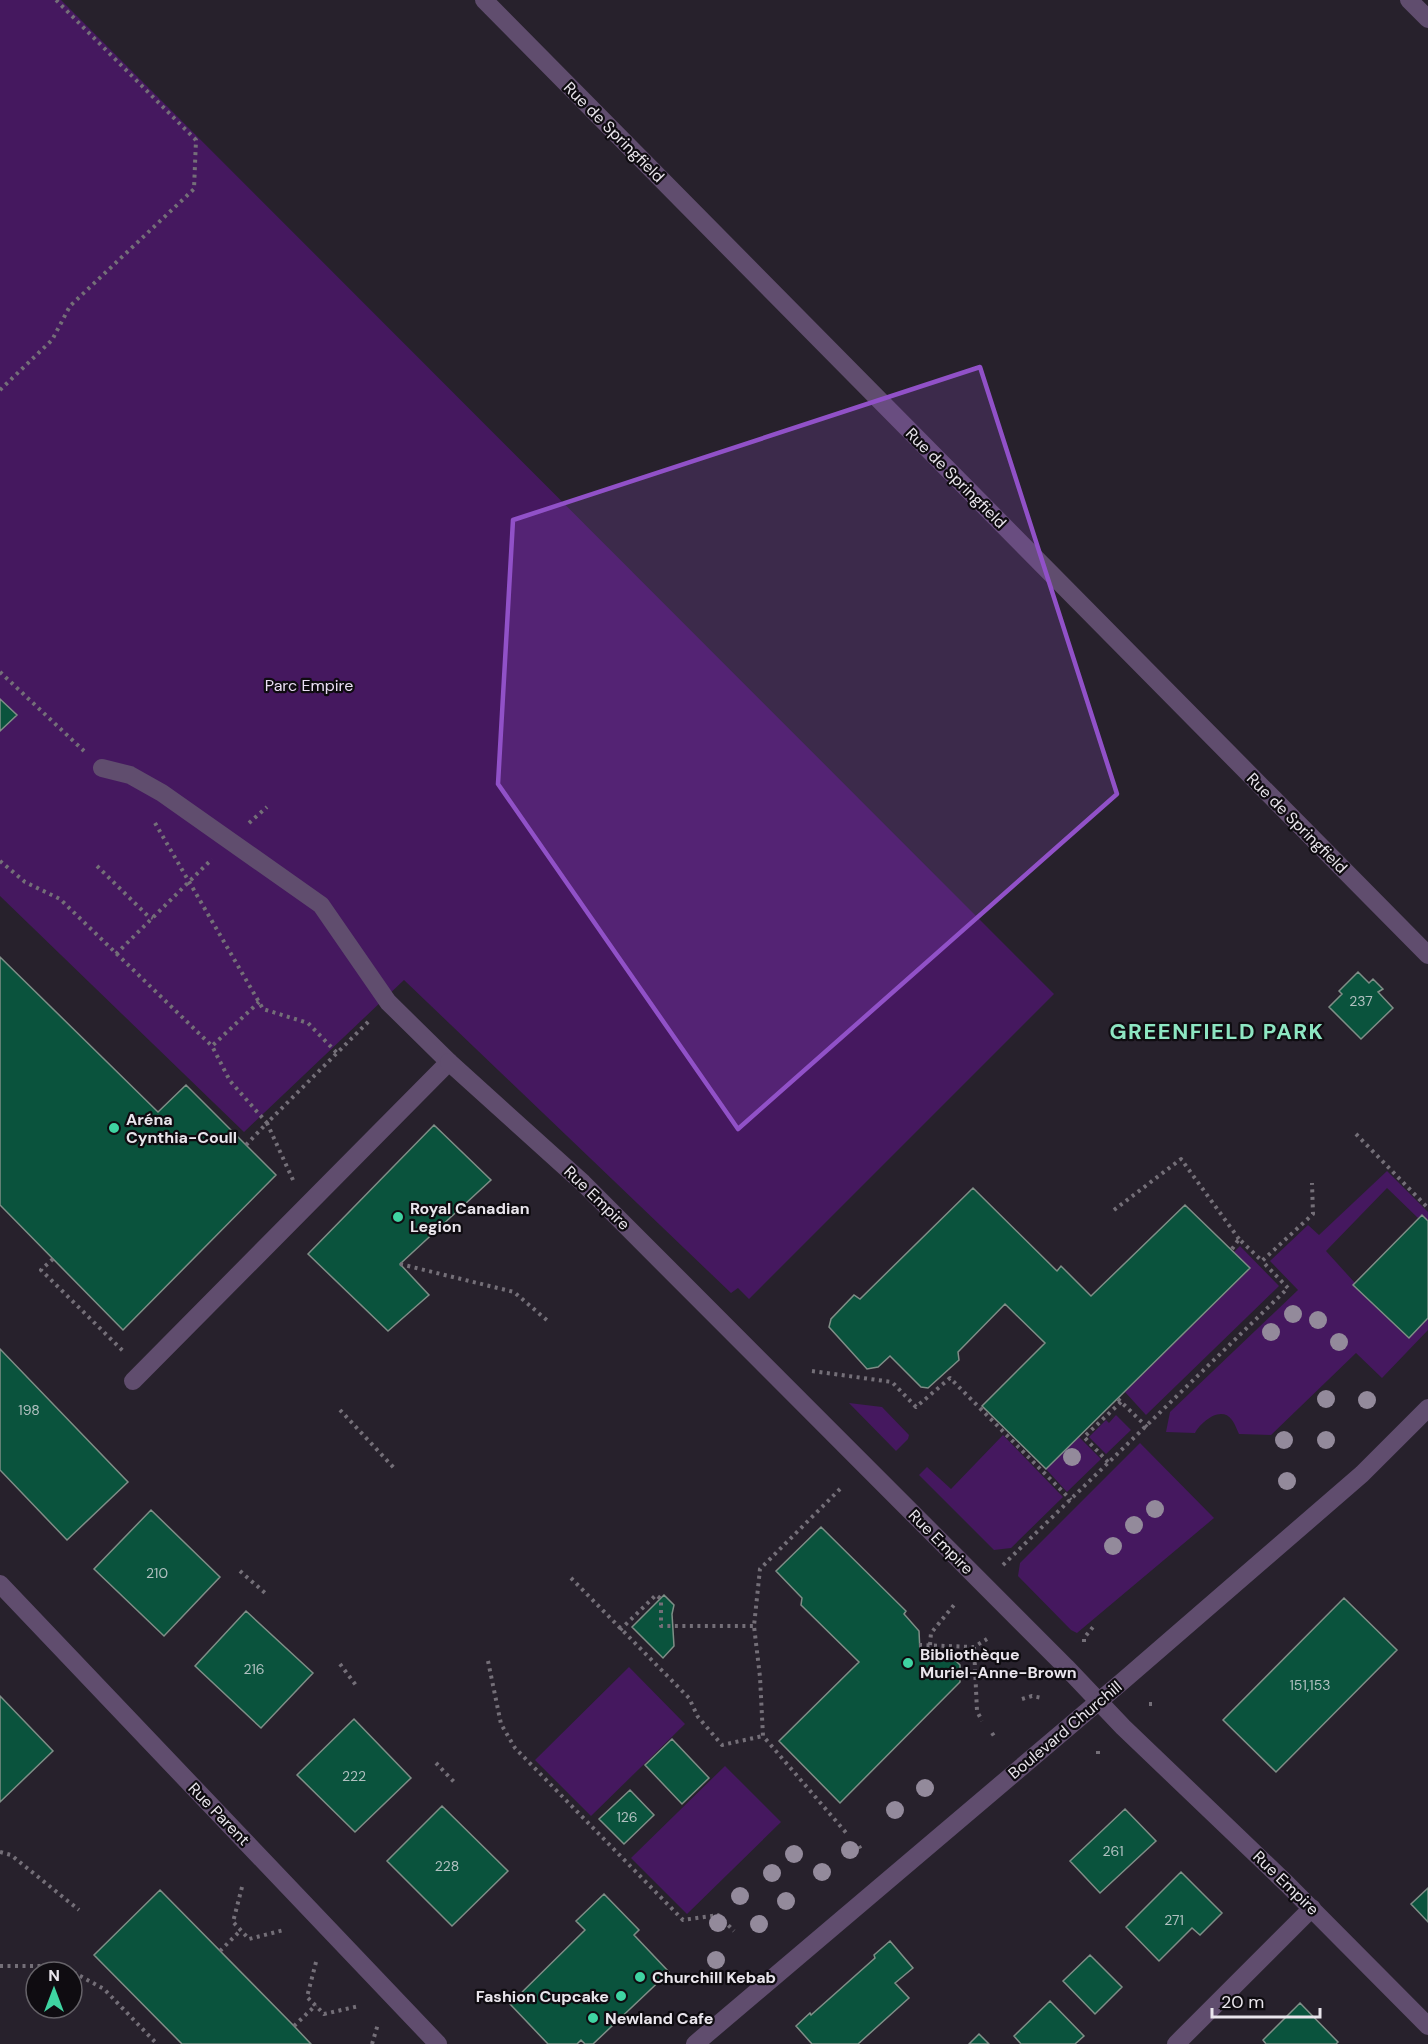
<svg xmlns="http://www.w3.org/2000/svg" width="1428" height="2044" font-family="'DM Sans',sans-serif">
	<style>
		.green { fill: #45185f }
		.building { fill: #0a533d; stroke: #7f8e87; stroke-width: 1.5 }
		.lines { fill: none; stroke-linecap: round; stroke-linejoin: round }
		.path { stroke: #746f78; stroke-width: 4; stroke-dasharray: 3 4.5; stroke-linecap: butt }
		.service { stroke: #604d6e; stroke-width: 18 }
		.minor { stroke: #604d6e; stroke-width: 18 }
		.tertiary { stroke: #604d6e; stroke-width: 18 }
		.tree { fill: #938a9b }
		.marked { fill: #9151c8; fill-opacity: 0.2; stroke: #9151c8; stroke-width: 4.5; stroke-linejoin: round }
		.poi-dot { fill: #3fd4a2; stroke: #0f0c11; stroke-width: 2 }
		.labels { text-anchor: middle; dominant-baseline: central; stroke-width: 4.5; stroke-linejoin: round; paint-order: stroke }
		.number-label { font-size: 14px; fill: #b1c0c0 }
		.street-label { font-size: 16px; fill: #e9e5ec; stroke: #0f0c11 }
		.park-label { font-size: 16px; fill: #ebdff5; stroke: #0f0c11 }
		.poi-label { font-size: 16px; font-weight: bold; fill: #e9e5ec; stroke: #0f0c11; text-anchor: start }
		.district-label { font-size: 22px; font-weight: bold; letter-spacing: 1.5px; fill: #8de6c2; stroke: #0f0c11 }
	</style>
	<rect width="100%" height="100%" fill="#27212c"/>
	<path class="green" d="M 0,0 L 61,0 L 1054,994 L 749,1299 L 738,1288 L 731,1293 L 404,980 L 244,1132 L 0,896 Z
		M 1387,1171 L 1428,1212 L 1428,1221 L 1422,1215 L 1418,1218 L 1387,1188 L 1326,1251 L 1355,1283 L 1354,1285 L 1408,1338 L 1428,1318 L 1428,1330 L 1382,1378 L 1356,1353 L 1271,1435 L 1239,1434 C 1237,1430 1235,1424 1232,1420 C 1221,1405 1201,1422 1195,1433 L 1166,1432 L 1170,1412 L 1298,1290 L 1270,1261 L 1308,1225 L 1319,1235 Z
		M 1240,1246 L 1279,1286 L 1146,1415 L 1125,1392 L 1250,1269 L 1234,1252 Z
		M 849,1403 L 882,1407 L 909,1435 L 908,1439 L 896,1451 Z
		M 1116,1415 L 1131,1430 L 1106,1454 L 1089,1437 L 1106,1420 L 1109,1423 Z
		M 1003,1435 L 1063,1497 L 1011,1548 L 994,1550 L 919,1475 L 927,1467 L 951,1489 Z
		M 1079,1437 L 1101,1459 L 1067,1492 L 1046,1469 Z
		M 1140,1443 L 1214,1518 L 1077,1633 L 1071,1630 L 1018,1576 L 1020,1563 Z
		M 629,1667 L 685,1724 L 591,1816 L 535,1760 Z
		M 725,1766 L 781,1822 L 687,1914 L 631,1858 Z"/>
	<path class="building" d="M 0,699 L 17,715 L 0,731 Z
		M 0,957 L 158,1112 L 186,1085 L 276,1175 L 123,1330 L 0,1205 Z
		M 1358,972 L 1369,983 L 1373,979 L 1383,989 L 1378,992 L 1393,1008 L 1361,1039 L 1329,1007 L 1342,994 L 1339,991 Z
		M 434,1125 L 491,1180 L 400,1264 L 429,1295 L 388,1331 L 308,1254 Z
		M 973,1188 L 1057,1271 L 1061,1266 L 1091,1296 L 1185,1205 L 1250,1268 L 1046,1469 L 982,1406 L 1045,1343 L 1005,1304 L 958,1352 L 959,1360 L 928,1388 L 921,1387 L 890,1356 L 878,1367 L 867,1369 L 829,1327 L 831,1319 L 854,1295 L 860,1299 Z
		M 1422,1215 L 1428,1221 L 1428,1318 L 1409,1338 L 1353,1285 Z
		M 0,1349 L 128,1482 L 67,1540 L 0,1470 Z
		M 151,1510 L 220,1577 L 164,1636 L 94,1569 Z
		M 821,1527 L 906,1611 L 904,1614 L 919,1631 L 920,1652 L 947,1652 L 960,1665 L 960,1682 L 840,1803 L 779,1741 L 859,1662 L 801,1605 L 802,1598 L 776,1571 Z
		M 664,1595 L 674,1605 L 672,1614 L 674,1646 L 663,1658 L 632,1627 Z
		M 1344,1598 L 1397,1650 L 1276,1772 L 1223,1720 Z
		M 246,1611 L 313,1673 L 261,1728 L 195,1666 Z
		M 0,1696 L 53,1751 L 0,1802 Z
		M 354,1719 L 411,1778 L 355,1832 L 297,1775 Z
		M 672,1739 L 709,1778 L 682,1804 L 645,1765 Z
		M 630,1790 L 654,1815 L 624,1844 L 599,1819 Z
		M 442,1806 L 508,1871 L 452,1926 L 387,1861 Z
		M 1125,1809 L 1156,1841 L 1100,1893 L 1070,1861 Z
		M 1181,1872 L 1222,1913 L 1200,1935 L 1192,1928 L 1159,1961 L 1126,1927 Z
		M 1428,1888 L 1428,1922 L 1411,1904 Z
		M 160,1890 L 294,2026 L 311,2044 L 182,2044 L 94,1955 Z
		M 604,1894 L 639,1930 L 634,1935 L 669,1972 L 593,2044 L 585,2044 L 581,2040 L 577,2044 L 548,2044 L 510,2004 L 585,1930 L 576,1921 Z
		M 890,1941 L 913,1968 L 895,1983 L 909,1998 L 858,2044 L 812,2044 L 796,2026 L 810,2013 L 811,2015 L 875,1958 L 874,1955 Z
		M 1090,1955 L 1122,1987 L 1095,2014 L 1063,1981 Z
		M 1050,2001 L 1084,2036 L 1075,2044 L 1021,2044 L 1014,2036 Z
		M 1300,2003 L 1338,2042 L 1336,2044 L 1266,2044 L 1263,2040 Z
		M 979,2034 L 989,2044 L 969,2044 Z"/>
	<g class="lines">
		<path class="path" d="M 0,390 L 52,340 L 70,306 L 194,189 L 196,140 L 56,0
			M 0,672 L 84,751
			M 155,823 L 263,1009 L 308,1023 L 337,1053 L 370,1020
			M 249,823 L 267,807
			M 0,861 L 25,882 L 60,899 L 212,1046
			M 97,866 L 148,916 L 153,918
			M 116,954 L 212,859
			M 1356,1134 L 1428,1208
			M 246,1145 L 267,1123 L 230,1081 L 212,1046 L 259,1002
			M 293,1180 L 267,1123 L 337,1053
			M 1114,1210 L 1181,1159 L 1239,1239
			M 1232,1249 L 1239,1239 L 1262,1261 L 1313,1214 L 1312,1183
			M 53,1259 L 41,1270 L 123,1351
			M 400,1264 L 514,1292 L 549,1322
			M 812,1371 L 892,1382 L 916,1407 L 950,1378 L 1071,1500
			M 1118,1399 L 1148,1428
			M 340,1410 L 395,1469
			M 1108,1462 L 1084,1437 L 1121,1402
			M 840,1489 L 760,1569 L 754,1626 L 760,1677 L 763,1736 L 848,1835
			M 1003,1565 L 1288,1288 L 1262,1261
			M 240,1571 L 265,1593
			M 571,1578 L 689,1698 L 698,1717 L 722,1745 L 763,1736
			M 620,1630 L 656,1595 L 661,1599 L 661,1626 L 754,1626
			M 1084,1642 L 1084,1638 L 1093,1627
			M 919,1645 L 974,1647 L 987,1639
			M 930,1645 L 931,1633 L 954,1605
			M 974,1647 L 977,1711 L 982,1721
			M 488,1661 L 501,1724 L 515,1748 L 683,1920 L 718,1915 L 734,1931
			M 340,1664 L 358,1688
			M 1022,1699 L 1032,1696 L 1042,1698
			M 1149,1704 L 1153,1704
			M 992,1733 L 994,1736
			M 1098,1751 L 1098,1755
			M 436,1763 L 455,1783
			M 859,1846 L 861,1850
			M 0,1852 L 11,1855 L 79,1910
			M 242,1887 L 233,1922 L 249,1939 L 284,1930
			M 220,1951 L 241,1930
			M 316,1962 L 307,1997 L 324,2014 L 359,2006
			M 0,1966 L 62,1966 L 104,1989 L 157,2044
			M 294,2026 L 316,2005
			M 372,2044 L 378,2024"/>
		<path class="service" d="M 102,768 L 130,775 L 162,793 L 321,905 L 388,1002 L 449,1062 L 133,1381"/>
		<path class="minor" d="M 484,0 L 1428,955
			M 1409,0 L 1428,19
			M 449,1062 L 583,1183 L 1066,1667 L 1123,1727 L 1287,1884 L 1428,2026
			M 0,1584 L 438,2044
			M 1176,2044 L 1312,1908"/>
		<path class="tertiary" d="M 695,2044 L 1124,1680 L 1362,1474 L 1428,1408"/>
	</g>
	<g class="tree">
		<circle cx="1293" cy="1314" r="9"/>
		<circle cx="1318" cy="1320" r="9"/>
		<circle cx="1271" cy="1332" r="9"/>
		<circle cx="1339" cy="1342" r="9"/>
		<circle cx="1326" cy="1399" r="9"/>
		<circle cx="1367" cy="1400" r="9"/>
		<circle cx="1284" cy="1440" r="9"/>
		<circle cx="1326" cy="1440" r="9"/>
		<circle cx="1072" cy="1457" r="9"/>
		<circle cx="1287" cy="1481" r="9"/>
		<circle cx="1155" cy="1509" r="9"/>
		<circle cx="1134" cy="1525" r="9"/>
		<circle cx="1113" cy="1546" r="9"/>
		<circle cx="925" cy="1788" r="9"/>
		<circle cx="895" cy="1810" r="9"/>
		<circle cx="850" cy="1850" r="9"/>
		<circle cx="794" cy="1854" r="9"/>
		<circle cx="822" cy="1872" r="9"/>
		<circle cx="772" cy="1873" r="9"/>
		<circle cx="740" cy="1896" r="9"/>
		<circle cx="786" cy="1901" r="9"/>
		<circle cx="718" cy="1923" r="9"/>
		<circle cx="759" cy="1924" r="9"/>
		<circle cx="716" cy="1960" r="9"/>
	</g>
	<path class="marked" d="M 980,367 L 1117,794 L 738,1129 L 498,784 L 513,520 Z"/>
	<g class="poi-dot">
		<circle cx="114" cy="1128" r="6"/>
		<circle cx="398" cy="1217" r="6"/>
		<circle cx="908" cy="1663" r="6"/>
		<circle cx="640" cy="1977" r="6"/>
		<circle cx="621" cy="1996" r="6"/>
		<circle cx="593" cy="2018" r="6"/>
	</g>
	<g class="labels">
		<g class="number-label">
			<text x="1361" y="1001">237</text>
			<text x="29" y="1410">198</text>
			<text x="157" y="1573">210</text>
			<text x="254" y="1669">216</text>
			<text x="1310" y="1685">151,153</text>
			<text x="354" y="1776">222</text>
			<text x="627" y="1817">126</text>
			<text x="1113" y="1851">261</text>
			<text x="447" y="1866">228</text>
			<text x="1174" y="1920">271</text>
		</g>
		<g class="street-label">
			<text transform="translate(614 132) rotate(45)">Rue de Springfield</text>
			<text transform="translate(956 478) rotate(45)">Rue de Springfield</text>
			<text transform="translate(1297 823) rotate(45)">Rue de Springfield</text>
			<text transform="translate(597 1198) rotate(44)">Rue Empire</text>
			<text transform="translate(941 1542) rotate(45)">Rue Empire</text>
			<text transform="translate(1065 1730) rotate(-40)">Boulevard Churchill</text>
			<text transform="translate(219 1814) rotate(46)">Rue Parent</text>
			<text transform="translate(1286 1883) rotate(44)">Rue Empire</text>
		</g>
		<g class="park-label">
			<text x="309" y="685">Parc Empire</text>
		</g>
		<g class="poi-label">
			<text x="126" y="1119">Aréna<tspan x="126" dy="18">Cynthia-Coull</tspan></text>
			<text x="410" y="1208">Royal Canadian<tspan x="410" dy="18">Legion</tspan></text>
			<text x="920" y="1654">Bibliothèque<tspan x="920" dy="18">Muriel-Anne-Brown</tspan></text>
			<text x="652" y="1977">Churchill Kebab</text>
			<text x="609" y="1996" text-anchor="end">Fashion Cupcake</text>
			<text x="605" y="2018">Newland Cafe</text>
		</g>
		<g class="district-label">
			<text x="1217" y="1031">GREENFIELD PARK</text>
		</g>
	</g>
	<g transform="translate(54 1990)"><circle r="28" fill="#0f0c11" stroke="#666369" stroke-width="1.5"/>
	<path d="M0-4.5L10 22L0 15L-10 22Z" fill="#3fd4a2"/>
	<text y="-9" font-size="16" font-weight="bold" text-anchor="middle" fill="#e9e5ec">N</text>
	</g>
	<path d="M1212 2008v9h108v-9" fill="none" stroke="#e9e5ec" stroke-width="3"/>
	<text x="1221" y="2008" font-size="18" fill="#e9e5ec" stroke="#0f0c11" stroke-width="4.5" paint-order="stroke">20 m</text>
</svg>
